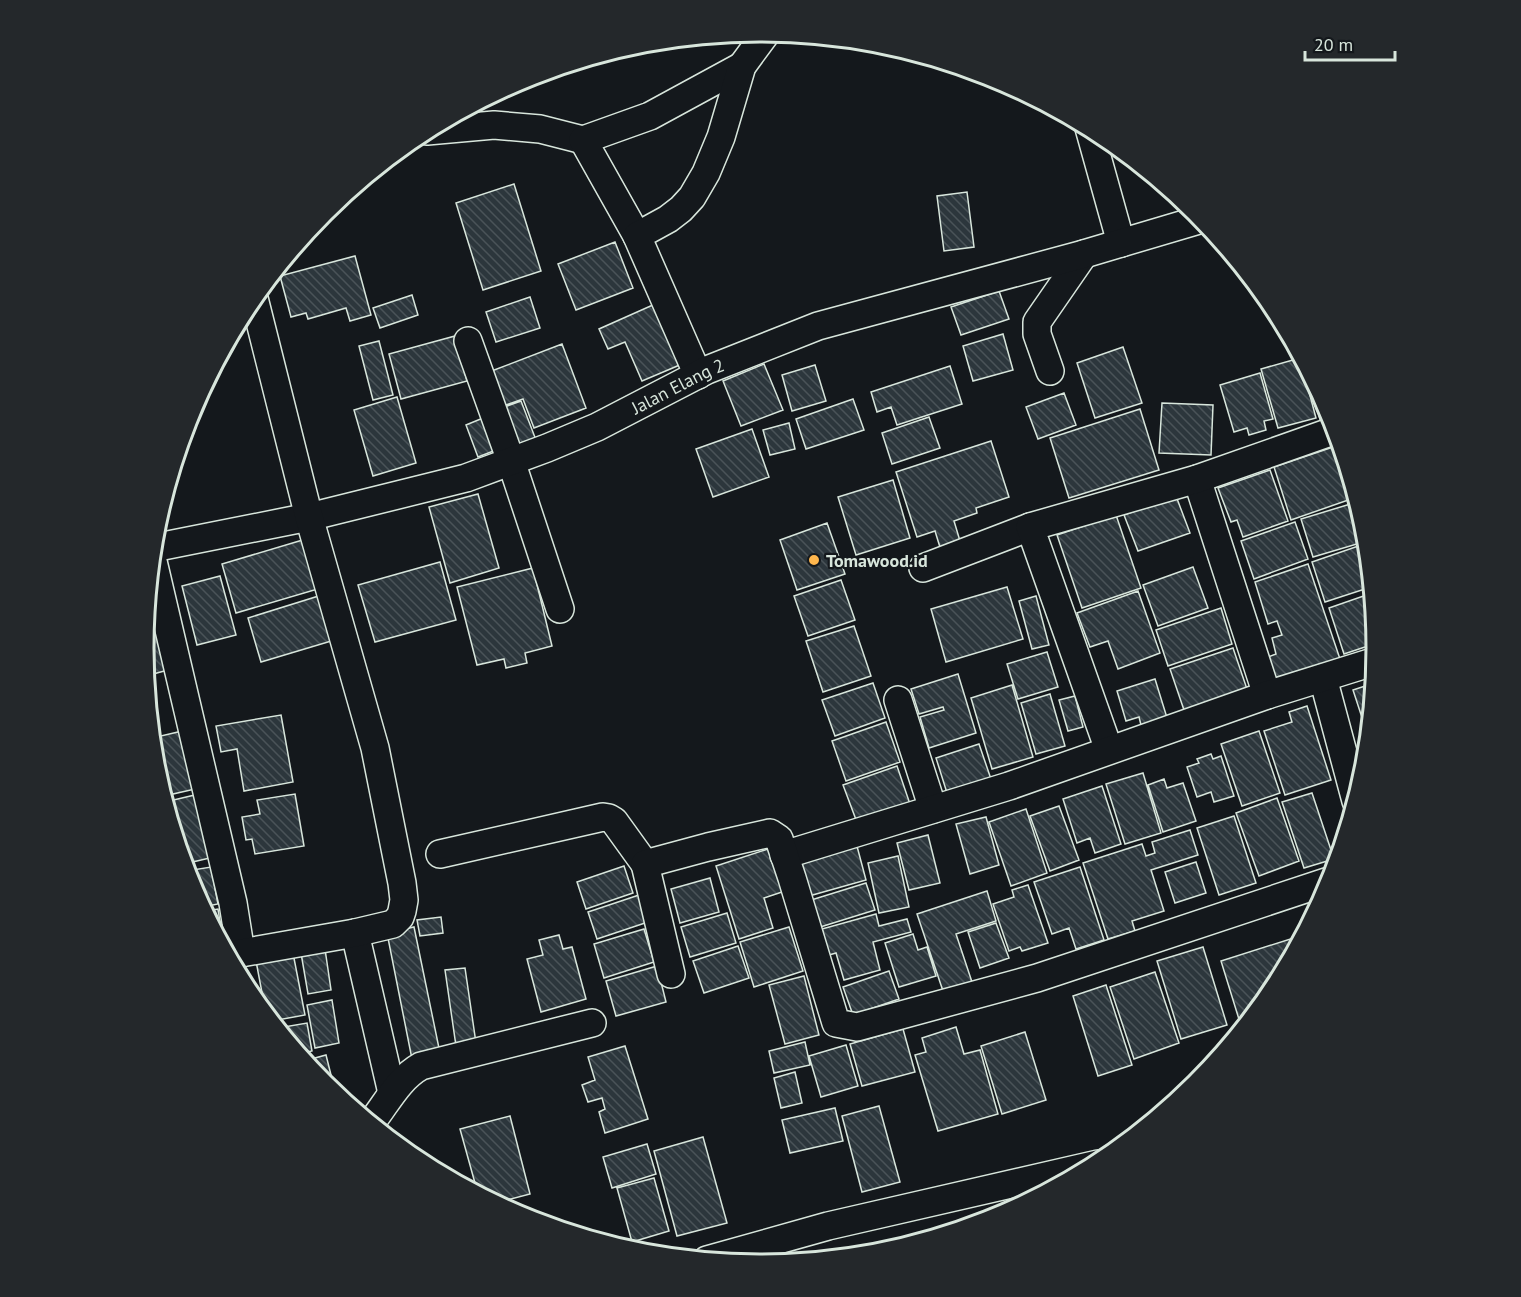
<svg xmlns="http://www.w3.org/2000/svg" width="1521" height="1297" font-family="'PT Sans',sans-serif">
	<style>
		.building { fill: url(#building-back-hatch); stroke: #d8e6dc; stroke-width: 1.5 }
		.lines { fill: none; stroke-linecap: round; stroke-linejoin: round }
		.minor-casing { stroke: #d8e6dc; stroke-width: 30 }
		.minor { stroke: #14181c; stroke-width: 27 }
		.poi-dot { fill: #ffb74d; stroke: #14181c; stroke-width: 2 }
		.labels { text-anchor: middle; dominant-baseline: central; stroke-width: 4.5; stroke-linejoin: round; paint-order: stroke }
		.street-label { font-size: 18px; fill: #d8e6dc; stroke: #14181c }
		.poi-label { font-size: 18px; font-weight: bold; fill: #d8e6dc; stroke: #14181c; text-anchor: start }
		.rim { fill: none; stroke: #d8e6dc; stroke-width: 3 }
	</style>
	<defs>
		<pattern id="building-back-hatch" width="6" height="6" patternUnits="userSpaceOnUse" patternTransform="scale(1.5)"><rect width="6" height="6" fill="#2c363c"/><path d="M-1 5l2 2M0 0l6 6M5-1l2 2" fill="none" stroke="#4a5358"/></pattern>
	</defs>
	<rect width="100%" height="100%" fill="#14181c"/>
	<path class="building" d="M 514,184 L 541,271 L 483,290 L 456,203 Z
		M 967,192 L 974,247 L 944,251 L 937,196 Z
		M 615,242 L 633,288 L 576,310 L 558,264 Z
		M 355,256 L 371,315 L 350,321 L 346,308 L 308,319 L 306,313 L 291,317 L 280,276 Z
		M 999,291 L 1009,319 L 961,335 L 951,307 Z
		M 412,295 L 418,315 L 380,328 L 373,308 Z
		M 530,297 L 540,328 L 496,342 L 486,312 Z
		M 655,304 L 682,364 L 642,381 L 625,342 L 608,349 L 599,329 Z
		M 1003,334 L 1013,370 L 973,381 L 963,346 Z
		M 455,336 L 467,381 L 401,399 L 389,354 Z
		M 379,341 L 393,395 L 373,400 L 359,346 Z
		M 562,344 L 586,408 L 534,428 L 523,399 L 503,406 L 489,372 Z
		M 1123,347 L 1142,403 L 1095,418 L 1077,363 Z
		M 1300,358 L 1316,418 L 1278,428 L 1261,369 Z
		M 1303,361 L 1331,413 L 1332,416 L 1320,419 Z
		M 764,364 L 783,410 L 741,426 L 723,381 Z
		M 815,365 L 826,401 L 792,411 L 782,375 Z
		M 950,366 L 962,404 L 897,425 L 891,407 L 877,412 L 871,392 Z
		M 1260,373 L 1273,419 L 1264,421 L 1266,430 L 1249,435 L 1247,428 L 1234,432 L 1220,385 Z
		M 1064,393 L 1076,425 L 1038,439 L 1026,407 Z
		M 397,397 L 416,463 L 373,476 L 354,410 Z
		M 853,399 L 864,430 L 806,449 L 796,419 Z
		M 521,401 L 536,440 L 517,448 L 502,408 Z
		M 1162,403 L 1213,405 L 1211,455 L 1159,453 Z
		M 1140,409 L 1159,470 L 1069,498 L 1050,438 Z
		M 929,417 L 940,448 L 892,464 L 882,433 Z
		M 483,418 L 496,450 L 478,457 L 466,425 Z
		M 789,423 L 795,449 L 770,455 L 763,430 Z
		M 752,429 L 769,477 L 713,497 L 696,449 Z
		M 991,441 L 1009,497 L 976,508 L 977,513 L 954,521 L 963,551 L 943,557 L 935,531 L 917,537 L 896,472 Z
		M 1336,446 L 1354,498 L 1291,520 L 1274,467 Z
		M 1270,470 L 1288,521 L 1243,537 L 1237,520 L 1231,522 L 1218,488 Z
		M 893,480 L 910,538 L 856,555 L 838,497 Z
		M 478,494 L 499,568 L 450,583 L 429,507 Z
		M 1176,496 L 1190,533 L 1138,551 L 1124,515 Z
		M 1357,502 L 1366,531 L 1367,541 L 1313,557 L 1301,519 Z
		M 1116,515 L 1141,588 L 1082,608 L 1057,535 Z
		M 1295,522 L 1308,559 L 1254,579 L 1241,541 Z
		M 827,523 L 845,574 L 797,590 L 780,540 Z
		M 306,539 L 321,588 L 236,613 L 222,564 Z
		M 1367,543 L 1371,587 L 1325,602 L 1312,562 Z
		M 440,562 L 456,620 L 375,642 L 358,585 Z
		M 1308,564 L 1340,659 L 1276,680 L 1268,657 L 1276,654 L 1272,638 L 1282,635 L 1277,621 L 1268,624 L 1255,582 Z
		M 1193,567 L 1208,608 L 1158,626 L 1143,585 Z
		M 533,568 L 552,646 L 525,653 L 527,663 L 506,668 L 504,659 L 477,665 L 457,587 Z
		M 220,576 L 236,635 L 197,645 L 182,586 Z
		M 841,580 L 855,620 L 808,636 L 794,596 Z
		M 1007,587 L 1023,639 L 946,662 L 931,609 Z
		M 1138,591 L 1160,653 L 1118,669 L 1108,641 L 1090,647 L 1077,613 Z
		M 1372,593 L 1377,643 L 1344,654 L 1329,608 Z
		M 325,594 L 338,639 L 261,662 L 248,618 Z
		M 1036,596 L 1049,645 L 1032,649 L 1019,601 Z
		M 148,602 L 168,670 L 146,676 L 144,648 Z
		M 1221,608 L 1232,644 L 1168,666 L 1156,630 Z
		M 854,626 L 871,676 L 823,692 L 806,641 Z
		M 1233,648 L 1248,692 L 1185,713 L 1170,669 Z
		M 1047,652 L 1058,687 L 1018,699 L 1007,664 Z
		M 958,674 L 976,733 L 929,748 L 920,717 L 944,710 L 943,707 L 919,714 L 911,689 Z
		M 1155,679 L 1168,721 L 1142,729 L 1139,717 L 1126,721 L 1117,691 Z
		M 873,683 L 885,718 L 835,736 L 822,700 Z
		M 1374,683 L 1369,739 L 1353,690 Z
		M 1012,685 L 1033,757 L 992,769 L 971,698 Z
		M 1050,694 L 1065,746 L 1036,754 L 1021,703 Z
		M 1075,696 L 1083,727 L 1068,731 L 1059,700 Z
		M 1307,706 L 1331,780 L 1285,795 L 1264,731 L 1292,722 L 1289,712 Z
		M 281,715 L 293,782 L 244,791 L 237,749 L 221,752 L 216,726 Z
		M 886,722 L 900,762 L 846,781 L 832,741 Z
		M 191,729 L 204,787 L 164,796 L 155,769 L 152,738 Z
		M 1259,731 L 1280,793 L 1242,806 L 1221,744 Z
		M 979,744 L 992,782 L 948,796 L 936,758 Z
		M 1211,754 L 1213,759 L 1221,756 L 1234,796 L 1214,802 L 1211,792 L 1197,797 L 1187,767 L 1199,763 L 1197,759 Z
		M 897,766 L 911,807 L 858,825 L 843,785 Z
		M 1143,773 L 1161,833 L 1125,844 L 1106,784 Z
		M 1164,779 L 1167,788 L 1183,783 L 1196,821 L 1163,832 L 1148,785 Z
		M 1102,786 L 1121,844 L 1095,853 L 1090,838 L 1077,843 L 1063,799 Z
		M 1312,793 L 1334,859 L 1304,868 L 1282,802 Z
		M 199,794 L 214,857 L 184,864 L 165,802 Z
		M 295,794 L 304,846 L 255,854 L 252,839 L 246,840 L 242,817 L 260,814 L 257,800 Z
		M 1277,798 L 1299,861 L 1259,876 L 1236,813 Z
		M 1059,806 L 1079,860 L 1050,871 L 1030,816 Z
		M 1026,809 L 1047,873 L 1011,886 L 989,822 Z
		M 1234,816 L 1256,883 L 1219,895 L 1197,828 Z
		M 986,817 L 999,865 L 970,874 L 956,824 Z
		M 1190,830 L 1198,855 L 1151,870 L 1164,911 L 1132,921 L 1135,931 L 1108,939 L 1083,863 L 1142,844 L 1146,856 L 1155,853 L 1152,842 Z
		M 854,835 L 866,880 L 809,896 L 796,852 Z
		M 928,835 L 940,883 L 909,890 L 897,843 Z
		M 771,848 L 785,891 L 764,898 L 773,928 L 739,939 L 716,866 Z
		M 898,856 L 909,907 L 879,913 L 868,863 Z
		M 1196,862 L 1206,893 L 1175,903 L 1165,872 Z
		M 624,866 L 633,893 L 586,909 L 577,882 Z
		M 211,867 L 218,904 L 203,907 L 190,884 L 186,871 Z
		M 1080,867 L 1104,940 L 1076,949 L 1069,928 L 1052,934 L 1034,882 Z
		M 710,878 L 719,912 L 680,923 L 671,889 Z
		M 866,883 L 875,910 L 817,928 L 808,901 Z
		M 1028,885 L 1048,943 L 1022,951 L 1020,947 L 1009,951 L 993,904 L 1014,897 L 1012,890 Z
		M 987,891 L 996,921 L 956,934 L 972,982 L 943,991 L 917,914 Z
		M 639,895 L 648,922 L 597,939 L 588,912 Z
		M 218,909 L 222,935 L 218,936 L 205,911 Z
		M 727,913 L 736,943 L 690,957 L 681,927 Z
		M 876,914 L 879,926 L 907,919 L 911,932 L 873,942 L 880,970 L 844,980 L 836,953 L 829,955 L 822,929 Z
		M 441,917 L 443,933 L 420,936 L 417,920 Z
		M 996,923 L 1009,958 L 980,968 L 968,932 Z
		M 414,927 L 440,1053 L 412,1059 L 387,933 Z
		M 789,927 L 803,971 L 754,987 L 740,942 Z
		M 644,929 L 654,962 L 604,978 L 594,944 Z
		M 913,934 L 918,950 L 927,947 L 936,976 L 899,987 L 885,943 Z
		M 559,935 L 563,949 L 572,947 L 586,999 L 541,1012 L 527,959 L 543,955 L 539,940 Z
		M 1303,935 L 1273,992 L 1242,1029 L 1221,961 Z
		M 738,946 L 749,978 L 704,993 L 693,961 Z
		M 1203,947 L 1227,1025 L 1181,1039 L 1157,961 Z
		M 325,949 L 331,990 L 308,994 L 301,953 Z
		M 293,953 L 305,1015 L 272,1021 L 266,1014 L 256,961 Z
		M 657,966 L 666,1002 L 616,1016 L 606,981 Z
		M 465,968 L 476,1043 L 456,1046 L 445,970 Z
		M 889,971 L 899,999 L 853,1015 L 843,987 Z
		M 1155,972 L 1179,1043 L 1134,1059 L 1110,987 Z
		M 804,976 L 819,1035 L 785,1044 L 769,985 Z
		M 253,983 L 256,1002 L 244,985 Z
		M 1106,985 L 1132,1065 L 1098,1076 L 1073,996 Z
		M 332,1000 L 339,1043 L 315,1048 L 307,1005 Z
		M 307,1023 L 312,1051 L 299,1054 L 278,1028 Z
		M 956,1027 L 964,1054 L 980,1050 L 998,1114 L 938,1131 L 915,1055 L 926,1052 L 922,1038 Z
		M 903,1029 L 915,1072 L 862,1086 L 850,1044 Z
		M 1025,1032 L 1046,1100 L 1002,1114 L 981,1046 Z
		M 805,1042 L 810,1065 L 774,1073 L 769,1051 Z
		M 846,1045 L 858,1086 L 821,1097 L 809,1056 Z
		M 625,1046 L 648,1119 L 605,1133 L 599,1112 L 605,1109 L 602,1098 L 588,1102 L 582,1085 L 595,1080 L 588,1057 Z
		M 326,1055 L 336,1095 L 324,1085 L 304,1061 Z
		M 795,1072 L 802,1103 L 781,1108 L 774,1078 Z
		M 879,1106 L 900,1182 L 862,1192 L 842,1116 Z
		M 835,1108 L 843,1141 L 790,1153 L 782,1120 Z
		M 510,1116 L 530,1194 L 495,1203 L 478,1194 L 460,1129 Z
		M 703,1137 L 727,1223 L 677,1236 L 654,1151 Z
		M 647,1144 L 656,1174 L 612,1188 L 603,1157 Z
		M 654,1178 L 669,1231 L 632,1242 L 617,1188 Z
		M 963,1226 L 964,1229 L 903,1247 L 902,1244 Z"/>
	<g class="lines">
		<g class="minor-casing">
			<g id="minor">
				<path d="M 1089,128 L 1121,243"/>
				<path d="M 427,131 L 494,125 L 540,129 L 583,140"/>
				<path d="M 637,236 L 583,140 L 650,116 L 742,66"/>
				<path d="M 468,341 L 511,461 L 560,609"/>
				<path d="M 1050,371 L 1037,334 L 1037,322 L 1084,254"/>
				<path d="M 698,375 L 637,236 L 668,219 L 681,209 L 692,197 L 706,173 L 721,137 L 742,66 L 767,32"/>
				<path d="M 1197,479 L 1267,695"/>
				<path id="s1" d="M 153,548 L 309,517 L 466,478 L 547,448 L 597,427 L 707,370 L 818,326 L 1084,254 L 1202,219"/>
				<path d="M 152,557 L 233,903 L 241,953 L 229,956"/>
				<path d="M 923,568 L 1030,527"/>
				<path d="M 1323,678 L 1356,801"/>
				<path d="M 898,700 L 933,809"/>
				<path d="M 1109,750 L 1030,527 L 1197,479 L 1336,430"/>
				<path d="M 440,854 L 603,817 L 609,818 L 614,821 L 645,864"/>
				<path d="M 784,855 L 1009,786 L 1267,695 L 1376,661"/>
				<path d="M 355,933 L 392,1093"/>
				<path d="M 241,953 L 355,933 L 393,924 L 400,917 L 402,911 L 404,900 L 402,883 L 375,748 L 309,517 L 254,298"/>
				<path d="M 671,974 L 645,864 L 708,847 L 770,833 L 779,839 L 792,878 L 836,1023 L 857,1027 L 1037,978 L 1332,880"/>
				<path d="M 371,1123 C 387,1103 398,1079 421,1066 L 592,1023"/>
				<path d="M 707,1260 L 828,1226 L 1098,1164"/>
			</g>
		</g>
		<use href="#minor" class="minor"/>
	</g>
	<circle class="poi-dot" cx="814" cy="560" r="6"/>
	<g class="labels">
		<g class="street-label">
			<text stroke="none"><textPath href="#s1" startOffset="552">Jalan Elang 2</textPath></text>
		</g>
		<g class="poi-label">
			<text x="826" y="560">Tomawood.id</text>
		</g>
	</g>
	<path d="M0 0H1521V1297H0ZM154 648a606 606 0 1 1 1212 0a606 606 0 1 1-1212 0Z" fill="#24282b" fill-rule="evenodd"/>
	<path class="rim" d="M154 648a606 606 0 1 1 1212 0a606 606 0 1 1-1212 0Z"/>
	<path d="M1305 51v9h90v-9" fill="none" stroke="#d8e6dc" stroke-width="3"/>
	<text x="1314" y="51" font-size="18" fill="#d8e6dc" stroke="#14181c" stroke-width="4.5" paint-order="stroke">20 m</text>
</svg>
